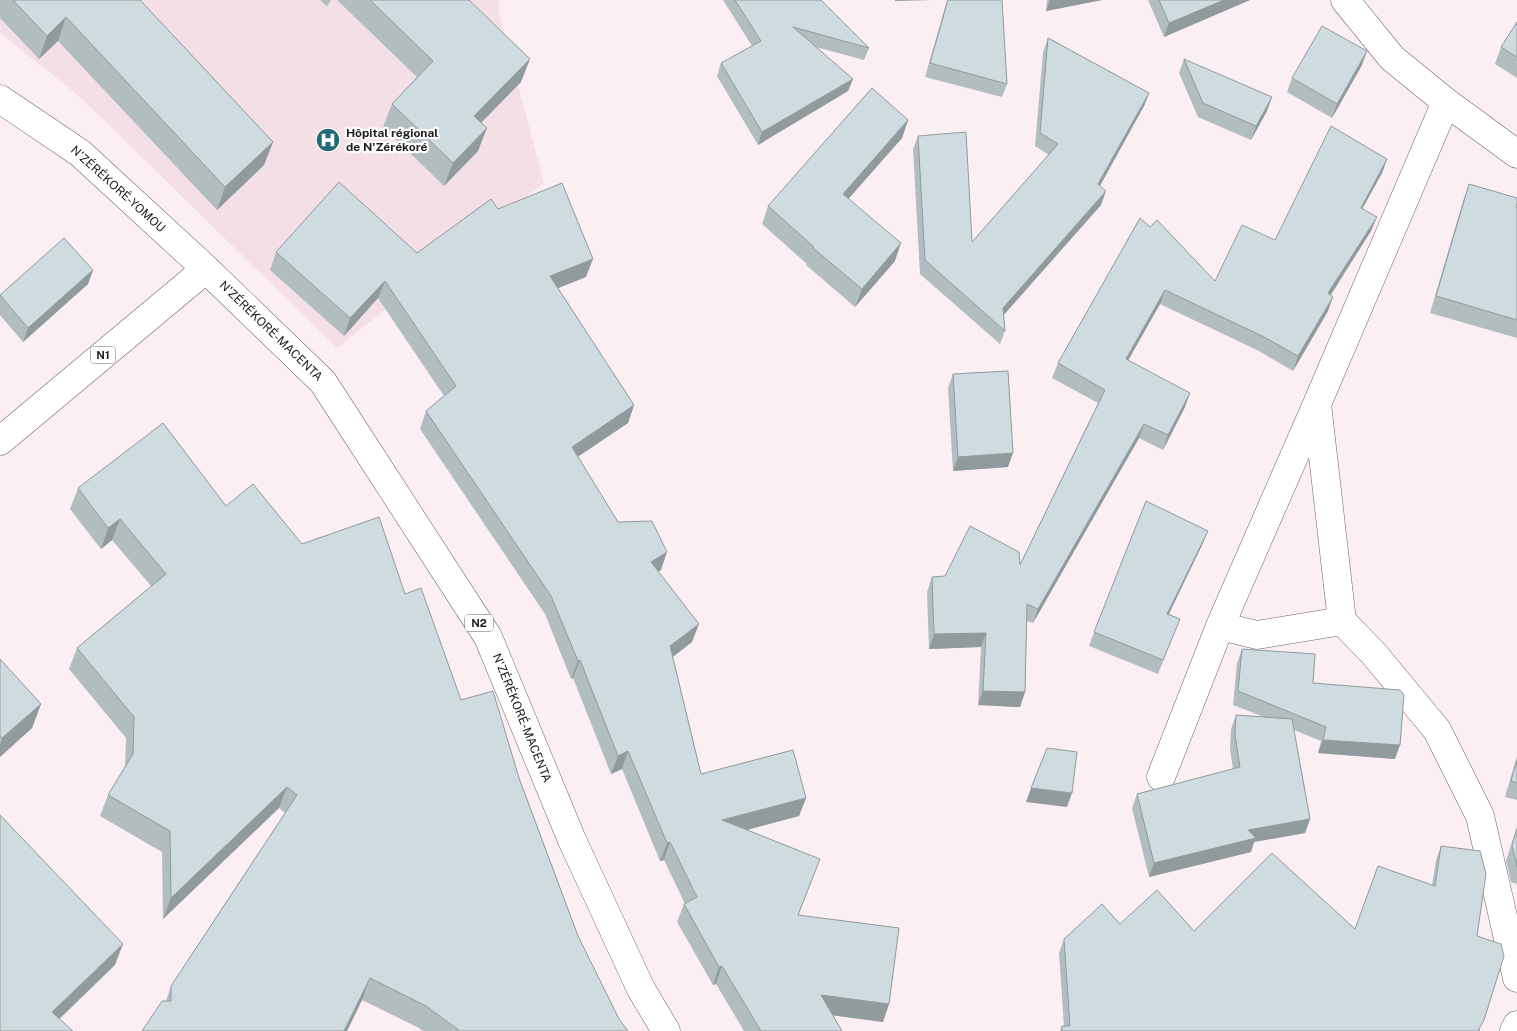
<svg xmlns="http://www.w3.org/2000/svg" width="1517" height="1031" font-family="'Public Sans',sans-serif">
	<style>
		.built { fill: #f4dfe7 }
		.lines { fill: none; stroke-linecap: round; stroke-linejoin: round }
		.minor-casing { stroke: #6f6469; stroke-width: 29 }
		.trunk-casing { stroke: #6f6469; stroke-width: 29 }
		.minor { stroke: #fff; stroke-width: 28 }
		.trunk { stroke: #fff; stroke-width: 28 }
		.wall { fill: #b2bdc0 }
		.shaded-wall { fill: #919a9c }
		.building { fill: #cfdcdf; stroke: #919a9c }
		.labels { text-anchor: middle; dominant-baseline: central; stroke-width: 4.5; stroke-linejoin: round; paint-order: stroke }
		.shield { fill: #fff; stroke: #646162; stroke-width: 1 }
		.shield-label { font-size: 11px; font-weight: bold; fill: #211d1f }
		.poi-label { font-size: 12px; font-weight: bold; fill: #211d1f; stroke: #fff; text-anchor: start }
		.street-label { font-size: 12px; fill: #211d1f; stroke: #fff }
	</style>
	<rect width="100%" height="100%" fill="#fceff4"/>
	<path class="built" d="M 0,0 L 499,0 L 499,13 L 544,183 L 337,348 L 79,96 L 0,33 Z"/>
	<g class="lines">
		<g class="minor-casing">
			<path id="minor" d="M 1345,0 L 1392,58 L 1446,102 L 1517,154
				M 1317,404 L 1342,621
				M 1220,626 L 1257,635 L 1342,621 L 1374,654 L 1437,730 L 1480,816 L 1517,978
				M 1161,777 L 1220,626 L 1317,404 L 1446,102
				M 1514,1031 L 1517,1025"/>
		</g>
		<g class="trunk-casing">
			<path id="trunk" d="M 0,99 L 80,153 L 206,269 L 323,382 L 488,637 L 572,840 L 641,989 L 666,1031
				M 0,441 L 206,269"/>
		</g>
		<use href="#minor" class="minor"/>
		<use href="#trunk" class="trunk"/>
	</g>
	<path class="wall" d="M 0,0 L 140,0 L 273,142 L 264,165 L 217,210 L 58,41 L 39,59 L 0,18 Z
		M 320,0 L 331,0 L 327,6 Z
		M 337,0 L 469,0 L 521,82 L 481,123 L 478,151 L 444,186 L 383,127 L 392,104 L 417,77 Z
		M 723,0 L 821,0 L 869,48 L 864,60 L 816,47 L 853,79 L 848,91 L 758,145 L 717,76 L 721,63 L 752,46 Z
		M 947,0 L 1002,0 L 1007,84 L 1002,97 L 925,77 Z
		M 1047,0 L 1102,0 L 1046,11 Z
		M 1148,0 L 1250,0 L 1164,37 Z
		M 1517,22 L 1517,78 L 1495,64 L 1501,47 Z
		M 1048,38 L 1149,93 L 1144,106 L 1100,186 L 1101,205 L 1004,315 L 1005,331 L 1000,344 L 920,274 L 913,149 L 918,136 L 972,242 L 1049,155 L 1035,146 L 1043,52 Z
		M 1184,59 L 1267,111 L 1251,140 L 1198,117 L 1179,73 Z
		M 1362,65 L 1332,118 L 1287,92 L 1292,78 Z
		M 908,120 L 902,138 L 848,198 L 895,261 L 855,307 L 806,265 L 807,264 L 762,224 L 768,206 Z
		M 1387,159 L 1382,173 L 1362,209 L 1371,231 L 1331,295 L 1328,311 L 1293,371 L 1259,351 L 1160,304 L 1128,360 L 1185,407 L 1163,450 L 1139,438 L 1033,623 L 1027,621 L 1025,692 L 1020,707 L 978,705 L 981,647 L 929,649 L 927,592 L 932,577 L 945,576 L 1020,565 L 1098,403 L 1052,378 L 1058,363 L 1140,218 L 1215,281 L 1275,240 Z
		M 1469,184 L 1517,208 L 1517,338 L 1430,313 L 1463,201 Z
		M 498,209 L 586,277 L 558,288 L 634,405 L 628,423 L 578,457 L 618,522 L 661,570 L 658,571 L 692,642 L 673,657 L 701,774 L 806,798 L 799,816 L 747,830 L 813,877 L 798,915 L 889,1004 L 883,1022 L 833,1015 L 842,1031 L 744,1031 L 716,984 L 713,985 L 677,922 L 684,904 L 685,904 L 664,860 L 660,861 L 622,769 L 611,774 L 573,678 L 571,679 L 545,614 L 420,429 L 426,411 L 444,396 L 378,298 L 344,336 L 270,270 L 276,252 L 417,253 Z
		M 93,270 L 88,284 L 23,342 L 0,315 L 0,295 Z
		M 953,374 L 1008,467 L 953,471 L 948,388 Z
		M 78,488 L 226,506 L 302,544 L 405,594 L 461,700 L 519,778 L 578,936 L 619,1019 L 628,1031 L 423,1031 L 419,1028 L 362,1000 L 347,1031 L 142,1031 L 166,1001 L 171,986 L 285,813 L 279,808 L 163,919 L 162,852 L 100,816 L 108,795 L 125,766 L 126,738 L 69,669 L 77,648 L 151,586 L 112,540 L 101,549 L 70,509 Z
		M 1208,531 L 1202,545 L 1169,614 L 1180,619 L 1158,674 L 1089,646 L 1094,632 Z
		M 1242,649 L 1313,683 L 1395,759 L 1318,753 L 1321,741 L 1294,730 L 1310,819 L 1305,833 L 1254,842 L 1251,852 L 1149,877 L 1132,808 L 1137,794 L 1233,769 L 1230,749 L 1231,729 L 1236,715 L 1264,717 L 1233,705 L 1237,663 Z
		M 0,659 L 41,704 L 32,728 L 0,757 Z
		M 1517,756 L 1517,800 L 1505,797 Z
		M 1517,826 L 1517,884 L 1511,882 L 1506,861 Z
		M 1441,846 L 1477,936 L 1480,1031 L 1060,1031 L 1062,1026 L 1064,1026 L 1059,953 L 1064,939 L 1120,924 L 1194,931 L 1355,929 L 1432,885 L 1436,860 Z"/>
	<path class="shaded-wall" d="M 895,0 L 933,0 L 895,1 Z
		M 1050,0 L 1102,0 L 1046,11 Z
		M 1224,0 L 1250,0 L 1164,37 L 1169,23 Z
		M 66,17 L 58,41 L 39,59 L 47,36 Z
		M 1367,51 L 1362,65 L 1332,118 L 1337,104 Z
		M 530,59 L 521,82 L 465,139 L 474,116 Z
		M 853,79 L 848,91 L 758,145 L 762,132 Z
		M 1149,93 L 1144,106 L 1093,198 L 1098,184 Z
		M 1272,97 L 1267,111 L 1251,140 L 1256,126 Z
		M 908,120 L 902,138 L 837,212 L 843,194 Z
		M 487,128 L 478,151 L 444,186 L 453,163 Z
		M 273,142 L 264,165 L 217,210 L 225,187 Z
		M 1387,159 L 1382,173 L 1355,222 L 1361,208 Z
		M 1106,191 L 1101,205 L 998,321 L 1003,308 Z
		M 1377,217 L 1371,231 L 1322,308 L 1328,293 Z
		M 901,243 L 895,261 L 855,307 L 862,289 Z
		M 593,259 L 586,277 L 543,294 L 550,276 Z
		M 93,270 L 88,284 L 23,342 L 28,328 Z
		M 385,281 L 378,298 L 344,336 L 350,318 Z
		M 1165,290 L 1160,304 L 1121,373 L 1126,359 Z
		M 1333,297 L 1328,311 L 1293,371 L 1298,356 Z
		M 1190,393 L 1185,407 L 1163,450 L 1168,435 Z
		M 634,405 L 628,423 L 565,465 L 572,447 Z
		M 1144,424 L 1139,438 L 1033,623 L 1038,609 Z
		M 1013,453 L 1008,467 L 953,471 L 958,457 Z
		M 120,519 L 112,540 L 101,549 L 108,528 Z
		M 1208,531 L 1202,545 L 1162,628 L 1167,614 Z
		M 667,552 L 661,570 L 644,580 L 651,562 Z
		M 699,624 L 692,642 L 663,664 L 670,646 Z
		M 986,633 L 981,647 L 929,649 L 934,634 Z
		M 580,660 L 573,678 L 571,679 L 578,661 Z
		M 983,691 L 1025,692 L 1020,707 L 978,705 Z
		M 41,704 L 32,728 L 0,757 L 0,745 L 2,738 Z
		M 1323,740 L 1400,745 L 1395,759 L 1318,753 Z
		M 628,751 L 622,769 L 611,774 L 618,756 Z
		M 287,787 L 279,808 L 163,919 L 171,898 Z
		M 1031,788 L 1072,793 L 1067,807 L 1026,802 Z
		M 806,798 L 799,816 L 716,838 L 722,820 Z
		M 1310,819 L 1305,833 L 1254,842 L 1251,852 L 1149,877 L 1154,863 L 1248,830 Z
		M 670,842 L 664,860 L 660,861 L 667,843 Z
		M 123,944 L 115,965 L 47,1031 L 52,1012 Z
		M 722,966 L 716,984 L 713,985 L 719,967 Z
		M 370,978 L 362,1000 L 347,1031 L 344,1031 Z
		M 821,995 L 889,1004 L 883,1022 L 815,1013 Z"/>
	<path class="building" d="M 13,0 L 140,0 L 273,142 L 225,187 L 66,17 L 47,36 Z
		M 370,0 L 469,0 L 530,59 L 474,116 L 487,128 L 453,163 L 392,104 L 433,61 Z
		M 735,0 L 821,0 L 869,48 L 793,27 L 853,79 L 762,132 L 721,63 L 761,41 Z
		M 948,0 L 1002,0 L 1007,84 L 930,63 Z
		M 1159,0 L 1224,0 L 1169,23 Z
		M 1517,22 L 1517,57 L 1501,47 Z
		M 1322,26 L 1367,51 L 1337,104 L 1292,78 Z
		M 1048,38 L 1149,93 L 1098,184 L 1106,191 L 1003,308 L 1005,331 L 925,260 L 918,136 L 966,132 L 972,242 L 1058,144 L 1040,133 Z
		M 1184,59 L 1272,97 L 1256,126 L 1203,103 Z
		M 872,88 L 908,120 L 843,194 L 901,243 L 862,289 L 813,248 L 814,247 L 768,206 Z
		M 1331,126 L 1387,159 L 1361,208 L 1377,217 L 1328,293 L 1333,297 L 1298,356 L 1264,337 L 1165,290 L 1126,359 L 1190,393 L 1168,435 L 1144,424 L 1038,609 L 1027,604 L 1025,692 L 983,691 L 986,633 L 934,634 L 932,577 L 945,576 L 970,526 L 1019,552 L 1020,565 L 1105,390 L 1058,363 L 1140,218 L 1150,227 L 1157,220 L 1215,281 L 1242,225 L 1275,240 Z
		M 339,182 L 417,253 L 491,199 L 498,209 L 562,183 L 593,259 L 550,276 L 634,405 L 572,447 L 618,522 L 652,521 L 667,552 L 651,562 L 699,624 L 670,646 L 701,774 L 793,750 L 806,798 L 722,820 L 820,859 L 798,915 L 899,928 L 889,1004 L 821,995 L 842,1031 L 761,1031 L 722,966 L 719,967 L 684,904 L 697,897 L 670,842 L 667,843 L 628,751 L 618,756 L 580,660 L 578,661 L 551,596 L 426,411 L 456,386 L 385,281 L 350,318 L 276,252 Z
		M 1469,184 L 1517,198 L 1517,203 L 1516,207 L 1517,208 L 1517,320 L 1436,296 Z
		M 64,238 L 93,270 L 28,328 L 0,295 Z
		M 1008,371 L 1013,453 L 958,457 L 953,374 Z
		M 163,423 L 226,506 L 253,484 L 302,544 L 379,517 L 405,594 L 421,588 L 461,700 L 493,691 L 519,778 L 578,936 L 619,1019 L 628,1031 L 460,1031 L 426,1006 L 370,978 L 344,1031 L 142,1031 L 162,1001 L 171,1001 L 171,986 L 297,795 L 287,787 L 171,898 L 170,831 L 108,795 L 133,754 L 134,717 L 77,648 L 166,574 L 120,519 L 108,528 L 78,488 Z
		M 1146,501 L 1208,531 L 1167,614 L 1180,619 L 1163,660 L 1094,632 Z
		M 1242,649 L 1315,654 L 1313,683 L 1400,690 L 1404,695 L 1400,745 L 1323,740 L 1326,727 L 1238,691 Z
		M 0,659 L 41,704 L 2,738 L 0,736 Z
		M 1236,715 L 1292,719 L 1310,819 L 1248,830 L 1256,838 L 1154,863 L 1137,794 L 1240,767 L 1235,735 Z
		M 1047,748 L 1077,752 L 1072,793 L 1031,788 Z
		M 1517,760 L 1517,783 L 1511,781 Z
		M 0,815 L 123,944 L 52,1012 L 73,1031 L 0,1031 Z
		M 1517,829 L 1517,867 L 1512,845 Z
		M 1441,846 L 1480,851 L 1486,874 L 1477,936 L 1501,944 L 1504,956 L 1484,1020 L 1478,1031 L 1062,1031 L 1062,1026 L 1070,1026 L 1064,939 L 1102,904 L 1120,924 L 1157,890 L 1194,931 L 1272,853 L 1355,929 L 1378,866 L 1435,886 Z"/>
	<defs>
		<g id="hospital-disc" transform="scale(1.25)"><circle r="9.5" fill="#236a78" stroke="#fff"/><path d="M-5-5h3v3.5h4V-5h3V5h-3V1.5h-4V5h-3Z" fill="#fff"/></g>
	</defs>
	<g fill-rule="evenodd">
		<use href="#hospital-disc" x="328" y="140"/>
	</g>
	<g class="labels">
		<g class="shield">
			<rect x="90.5" y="346.5" width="25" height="17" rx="4"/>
			<rect x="465" y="614.5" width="28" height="17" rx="4"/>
		</g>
		<g class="shield-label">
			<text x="103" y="355">N1</text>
			<text x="479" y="623">N2</text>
		</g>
		<g class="poi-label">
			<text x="346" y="133">Hôpital régional<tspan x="346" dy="14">de N'Zérékoré</tspan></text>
		</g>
		<g class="street-label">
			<text transform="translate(118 189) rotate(42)">N'ZÉRÉKORÉ-YOMOU</text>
			<text transform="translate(271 331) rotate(44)">N'ZÉRÉKORÉ-MACENTA</text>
			<text transform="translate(522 718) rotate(68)">N'ZÉRÉKORÉ-MACENTA</text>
		</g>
	</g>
</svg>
